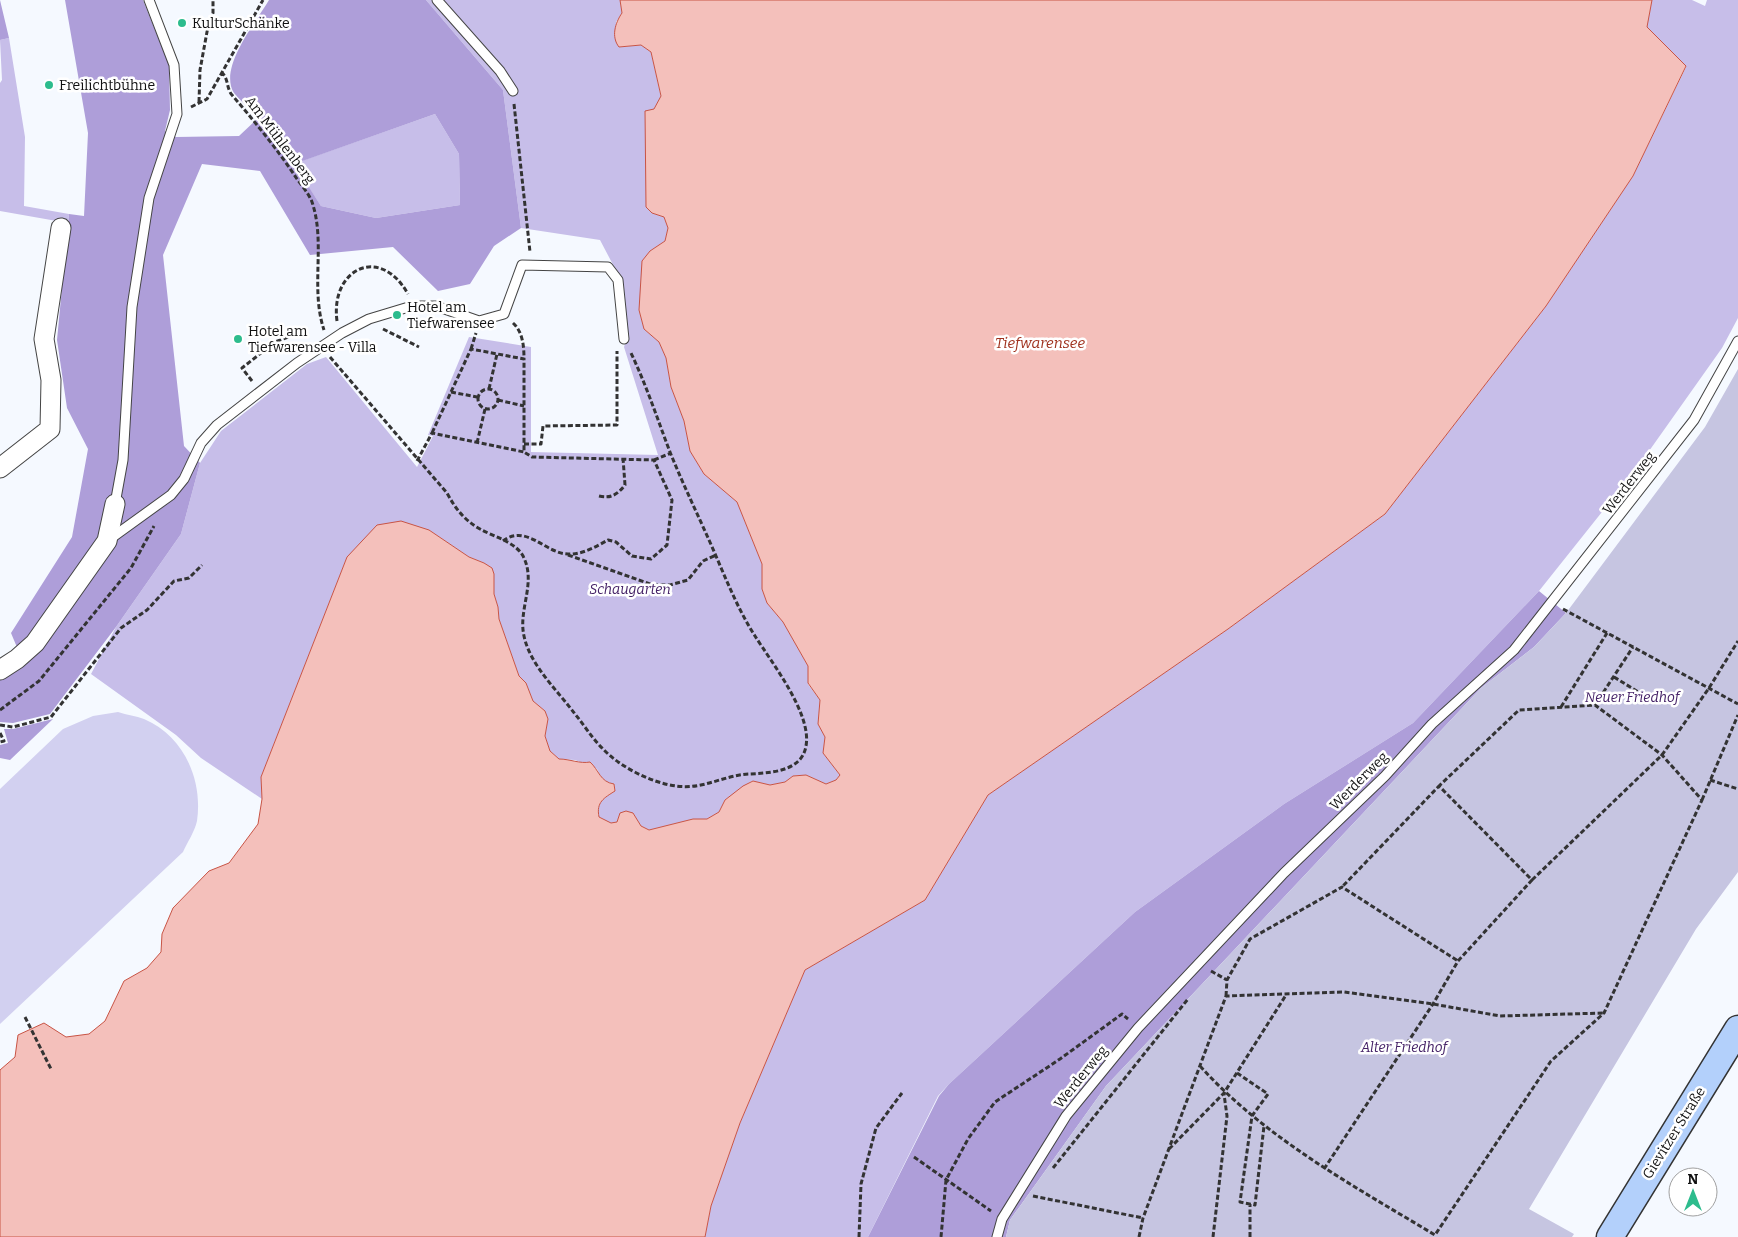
<svg xmlns="http://www.w3.org/2000/svg" width="1738" height="1237" font-family="Bitter,serif">
	<style>
		.green { fill: #c7bee9 }
		.forest { fill: #ae9ed9; fill-rule: evenodd }
		.cemetery { fill: #c6c5e1 }
		.pitch { fill: #d2d0f0 }
		.water { fill: #f4c0bb; stroke: #c85445 }
		.lines { fill: none; stroke-linecap: round; stroke-linejoin: round }
		.service-casing { stroke: #444; stroke-width: 11 }
		.minor-casing { stroke: #444; stroke-width: 21 }
		.secondary-casing { stroke: #333; stroke-width: 29 }
		.path { stroke: #333; stroke-width: 3; stroke-dasharray: 5 2.5; stroke-linecap: butt }
		.service { stroke: #fff; stroke-width: 9 }
		.minor { stroke: #fff; stroke-width: 19 }
		.secondary { stroke: #b3d0fb; stroke-width: 26 }
		.poi-dot { fill: #2dbc8d; stroke: #fff; stroke-width: 2 }
		.labels { text-anchor: middle; dominant-baseline: central; stroke-width: 5; stroke-linejoin: round; paint-order: stroke }
		.poi-label { font-size: 14px; fill: #111; stroke: #fff; text-anchor: start }
		.street-label { font-size: 14px; fill: #111; stroke: #fff }
		.park-label { font-size: 14px; font-style: italic; fill: #452267; stroke: #fff }
		.water-label { font-size: 15px; font-style: italic; fill: #9f311d; stroke: #fff }
	</style>
	<rect width="100%" height="100%" fill="#f5f9ff"/>
	<path class="green" d="M 426,0 L 620,0 L 622,13 L 616,22 L 619,47 L 641,45 L 651,52 L 661,97 L 654,109 L 652,213 L 664,217 L 668,228 L 665,241 L 650,251 L 639,310 L 644,329 L 659,342 L 666,358 L 671,387 L 684,421 L 690,451 L 704,474 L 737,502 L 762,564 L 762,589 L 767,603 L 783,622 L 808,666 L 808,684 L 820,700 L 818,724 L 825,737 L 823,753 L 840,775 L 836,780 L 826,784 L 806,775 L 793,776 L 785,782 L 770,785 L 752,781 L 725,800 L 719,812 L 707,819 L 693,819 L 649,830 L 641,826 L 633,813 L 620,813 L 617,822 L 611,824 L 599,817 C 596,802 603,798 615,791 L 614,784 C 603,782 601,778 597,769 L 575,760 L 559,759 L 550,751 L 545,736 L 548,719 L 545,711 L 533,701 L 526,683 L 519,676 L 499,619 L 498,607 L 494,594 L 494,575 L 484,563 L 469,557 L 429,530 L 347,557 L 261,777 L 262,799 L 201,758 L 176,735 L 91,674 L 116,627 L 181,534 L 200,463 L 221,431 L 307,364 L 326,357 L 417,467 L 433,436 L 428,435 L 469,337 L 531,347 L 531,452 L 658,455 L 624,347 L 627,338 L 620,278 L 600,240 L 521,228 L 503,90 Z
		M 1652,0 L 1692,0 L 1705,6 L 1707,0 L 1738,0 L 1738,318 L 1722,348 L 1637,468 L 1539,591 L 1413,723 L 1284,804 L 1135,912 L 949,1084 L 938,1096 L 868,1237 L 705,1237 L 711,1206 L 740,1123 L 805,970 L 925,900 L 988,795 L 1228,629 L 1385,514 L 1546,306 L 1633,176 L 1686,67 L 1646,27 Z
		M 9,38 L 25,137 L 24,206 L 69,214 L 68,223 L 0,211 L 0,83 L 2,80 L 0,40 Z
		M 435,114 L 459,154 L 460,205 L 376,218 L 321,206 L 293,164 Z"/>
	<path class="forest" d="M 0,0 L 9,38 L 0,40 Z
		M 65,0 L 143,0 L 169,65 L 170,110 L 165,131 L 176,137 L 239,136 L 258,118 C 251,109 241,102 234,93 C 218,68 256,22 269,0 L 426,0 L 503,90 L 521,228 L 494,246 L 470,284 L 438,291 L 393,247 L 310,255 L 260,171 L 202,164 L 163,255 L 184,446 L 200,463 L 181,534 L 116,627 L 50,714 L 13,723 L 0,722 L 0,678 L 24,664 L 11,633 L 72,537 L 88,449 L 67,408 L 57,340 L 69,214 L 84,216 L 88,133 ZM 435,114 L 459,154 L 460,205 L 376,218 L 321,206 L 294,164 Z
		M 1539,591 L 1566,613 L 1534,647 L 1481,688 L 1106,1086 L 1010,1220 L 1006,1237 L 868,1237 L 939,1096 L 949,1084 L 1135,912 L 1284,804 L 1413,723 Z
		M 53,719 L 10,760 L 0,758 L 0,745 L 8,743 L 4,729 L 13,729 Z"/>
	<path class="cemetery" d="M 1738,369 L 1738,872 L 1696,929 L 1529,1209 L 1574,1234 L 1572,1237 L 1006,1237 L 1010,1220 L 1106,1086 L 1481,688 L 1534,647 L 1566,613 L 1705,427 Z"/>
	<path class="pitch" d="M 118,712 C 127,715 136,716 144,719 C 184,736 203,780 197,821 C 195,831 187,843 183,852 L 0,1024 L 0,789 L 63,729 L 93,716 Z"/>
	<path class="water" d="M 620,0 L 1652,0 L 1647,27 L 1686,66 L 1633,176 L 1546,306 L 1385,514 L 1228,629 L 988,795 L 925,900 L 805,970 L 740,1123 L 711,1206 L 705,1237 L 0,1237 L 0,1070 L 15,1057 L 18,1035 L 44,1023 L 66,1037 L 89,1034 L 105,1021 L 124,981 L 147,968 L 161,952 L 162,934 L 173,908 L 209,871 L 229,863 L 258,824 L 262,799 L 261,777 L 347,557 L 377,525 L 401,521 L 429,530 L 469,557 L 484,563 L 492,568 L 494,574 L 494,594 L 498,607 L 499,619 L 519,676 L 526,683 L 533,701 L 545,711 L 548,719 L 545,736 L 550,751 L 559,759 C 570,759 580,764 590,762 C 599,770 600,782 614,784 L 615,791 C 604,798 596,802 599,817 L 611,823 L 617,822 L 620,813 L 626,811 L 633,813 L 641,826 L 649,830 L 693,819 L 707,819 L 719,812 L 725,800 L 743,786 L 753,781 L 770,785 L 785,782 L 793,776 L 806,775 L 826,784 L 836,780 L 840,775 L 823,753 L 825,737 L 818,724 L 820,700 L 808,683 L 808,666 L 783,622 L 767,603 L 762,589 L 762,564 L 737,502 L 704,474 L 690,451 L 684,421 L 671,387 L 666,358 L 659,342 L 644,329 L 639,310 L 642,261 L 650,251 L 665,241 L 668,228 L 664,217 L 652,213 L 646,207 L 645,111 L 654,109 L 661,96 L 651,52 L 641,45 L 619,47 C 611,37 615,23 622,13 Z"/>
	<g class="lines">
		<g class="service-casing">
			<path id="service" d="M 437,0 L 500,71 L 513,91
				M 115,504 L 123,460 L 132,307 L 149,198 L 177,114 L 174,65 L 149,0
				M 110,539 L 171,495 L 184,479 L 201,443 L 217,425 L 297,363 L 342,333 L 369,319 L 412,306 L 436,306 L 479,321 L 504,314 L 522,265 L 608,267 L 618,280 L 624,339
				M 997,1237 L 1002,1219 L 1066,1116 L 1138,1028 L 1284,873 L 1385,776 L 1432,724 L 1514,650 L 1694,420 L 1738,341"/>
		</g>
		<g class="minor-casing">
			<path id="minor" d="M 0,468 L 50,429 L 51,380 L 44,339 L 61,228
				M 0,670 L 17,659 L 35,643 L 107,541 L 115,504"/>
		</g>
		<g class="secondary-casing">
			<path id="secondary" d="M 1610,1237 L 1738,1029"/>
		</g>
		<path class="path" d="M 221,72 C 229,78 226,88 232,95 C 255,122 278,150 297,179 C 302,186 309,194 312,202 C 326,243 310,288 324,330
			M 199,102 L 200,70 L 209,21 L 213,13 L 213,0
			M 514,104 L 530,252
			M 191,107 L 207,99 L 263,0
			M 337,321 C 330,269 380,244 408,294
			M 513,323 C 523,332 524,347 524,359
			M 383,329 L 419,347
			M 471,349 L 476,333
			M 330,357 L 447,493 C 455,508 464,520 480,529 C 494,537 517,542 524,558 C 536,584 518,610 524,636 C 530,665 557,690 575,714 C 584,725 592,738 603,749 C 620,767 652,783 676,786 C 703,790 724,775 749,774 C 769,773 802,772 806,746 C 812,714 772,663 755,636 C 739,611 728,584 716,556 C 701,521 684,487 670,452 C 657,418 646,384 630,351
			M 252,381 L 242,368 L 275,342 L 288,337
			M478 399a10 10 0 1 1 20 0a10 10 0 1 1-20 0Z
			M 489,389 L 497,354
			M 451,392 L 477,397
			M 498,400 L 524,406
			M 477,443 L 485,409
			M 524,444 L 541,444 L 543,426 L 617,425 L 617,351
			M 654,460 L 671,453
			M 417,461 L 432,433 L 524,452 L 524,359 L 471,349 L 432,433
			M 599,496 C 611,499 618,494 625,485 L 623,458
			M 503,541 C 526,523 546,554 568,554 C 582,555 597,546 608,540 L 616,542 L 632,556 L 651,559 L 667,545 L 672,500 L 654,460 L 532,457 L 524,452
			M 568,555 L 653,585 L 670,585 L 688,580 L 703,561 L 716,555
			M 1563,609 L 1738,704
			M 1614,677 L 1656,703
			M 1595,705 L 1633,647
			M 1561,707 L 1607,633
			M 0,710 L 39,681 L 131,568 L 154,526
			M 0,725 L 13,727 L 51,717 L 121,628 L 147,610 L 174,581 L 189,578 L 202,565
			M 0,733 L 4,741 L 0,742
			M 1710,780 L 1738,789
			M 1702,800 L 1738,715
			M 1532,880 L 1662,755 L 1709,688 L 1738,641
			M 1211,971 L 1227,980
			M 1226,996 L 1227,980 L 1250,939 L 1342,887 L 1458,961
			M 25,1017 L 51,1069
			M 1200,1066 C 1265,1138 1352,1185 1435,1235 L 1551,1061 L 1604,1013 L 1702,800 L 1662,755 L 1595,705 L 1519,710 L 1439,786
			M 1237,1073 L 1268,1094 L 1252,1116 L 1240,1202 L 1255,1205 L 1264,1126
			M 1169,1149 L 1224,1093 L 1286,995
			M 914,1157 L 991,1211
			M 1053,1168 L 1188,999
			M 1324,1169 L 1433,1004 L 1458,961 L 1532,880 L 1439,786 L 1342,887
			M 1033,1196 L 1143,1218
			M 859,1237 L 861,1184 L 876,1128 L 902,1093
			M 941,1237 L 946,1180 L 968,1139 L 995,1102 L 1060,1059 L 1122,1014 L 1128,1019
			M 1139,1237 L 1143,1218 L 1226,996 L 1344,992 L 1433,1004 L 1500,1016 L 1604,1013
			M 1213,1237 L 1227,1116 L 1224,1094
			M 1250,1237 L 1250,1204"/>
		<use href="#service" class="service"/>
		<use href="#minor" class="minor"/>
		<use href="#secondary" class="secondary"/>
	</g>
	<g class="poi-dot">
		<circle cx="182" cy="23" r="5"/>
		<circle cx="49" cy="85" r="5"/>
		<circle cx="397" cy="315" r="5"/>
		<circle cx="238" cy="339" r="5"/>
	</g>
	<g class="labels">
		<g class="poi-label">
			<text x="192" y="23">KulturSchänke</text>
			<text x="59" y="85">Freilichtbühne</text>
			<text x="407" y="307">Hotel am<tspan x="407" dy="16">Tiefwarensee</tspan></text>
			<text x="248" y="331">Hotel am<tspan x="248" dy="16">Tiefwarensee - Villa</tspan></text>
		</g>
		<g class="street-label">
			<text transform="translate(280 140) rotate(53)">Am Mühlenberg</text>
			<text transform="translate(1629 483) rotate(-52)">Werderweg</text>
			<text transform="translate(1359 781) rotate(-45)">Werderweg</text>
			<text transform="translate(1081 1077) rotate(-51)">Werderweg</text>
			<text transform="translate(1674 1133) rotate(-58)">Gievitzer Straße</text>
		</g>
		<g class="park-label">
			<text x="630" y="589">Schaugarten</text>
			<text x="1632" y="697">Neuer Friedhof</text>
			<text x="1404" y="1047">Alter Friedhof</text>
		</g>
		<g class="water-label">
			<text x="1040" y="343">Tiefwarensee</text>
		</g>
	</g>
	<g transform="translate(1693 1192)"><circle r="24" fill="#ffffff" stroke="#a0a0a0"/>
	<path d="M0-4L9 19L0 12L-9 19Z" fill="#2dbc8d"/>
	<text y="-8" font-size="14" font-weight="bold" text-anchor="middle" fill="#111111">N</text>
	</g>
</svg>
